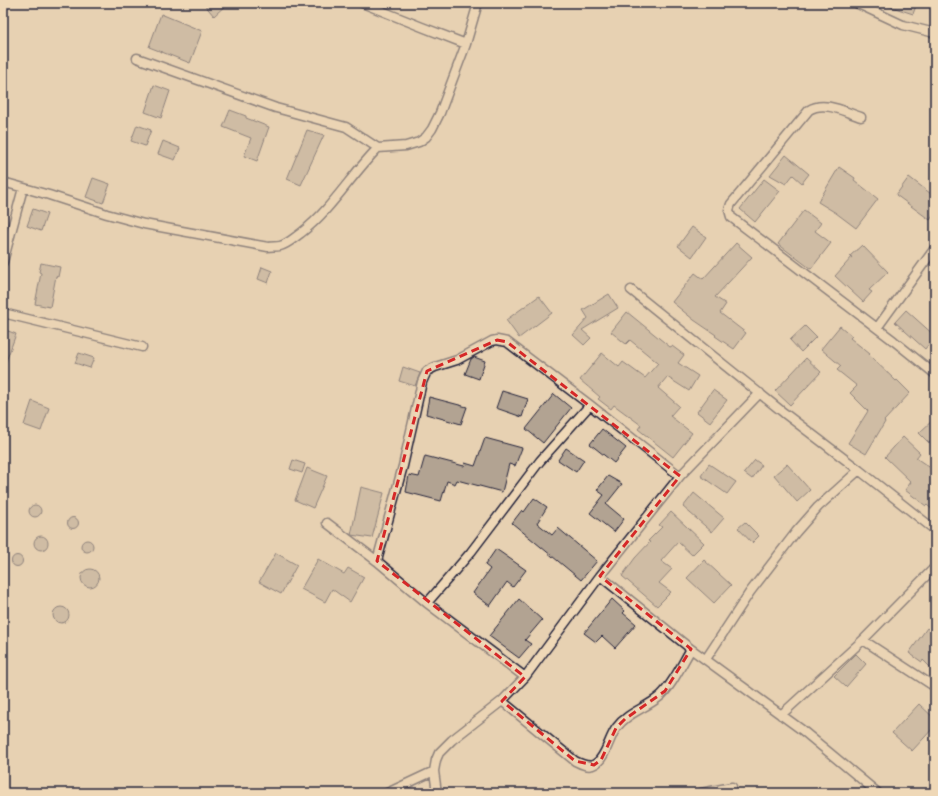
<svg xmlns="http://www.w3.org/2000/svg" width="938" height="796" font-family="Itim,sans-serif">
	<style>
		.building { fill: #b2a392; stroke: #22223b }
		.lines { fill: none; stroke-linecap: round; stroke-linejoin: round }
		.street-casing { stroke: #22223b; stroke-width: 11 }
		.street { stroke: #efd8b7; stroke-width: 8 }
		.marked { fill: none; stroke: #d62828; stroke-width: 3; stroke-dasharray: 8 5; stroke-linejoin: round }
	</style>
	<rect width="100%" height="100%" fill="#e7d1b2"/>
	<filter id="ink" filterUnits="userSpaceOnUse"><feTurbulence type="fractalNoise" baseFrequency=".025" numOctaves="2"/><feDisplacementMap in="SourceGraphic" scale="8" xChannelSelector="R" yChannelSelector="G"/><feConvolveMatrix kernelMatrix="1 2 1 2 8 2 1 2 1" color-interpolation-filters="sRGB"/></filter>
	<g filter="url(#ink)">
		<path class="building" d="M 203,3 L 228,3 L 214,16 Z
			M 884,3 L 917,3 L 913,14 L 883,4 Z
			M 161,14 L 202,31 L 190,63 L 149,47 Z
			M 154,85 L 170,91 L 161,118 L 145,112 Z
			M 230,110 L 246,116 L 246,118 L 269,127 L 257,161 L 244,156 L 251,138 L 223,127 Z
			M 137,125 L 151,130 L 145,146 L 131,141 Z
			M 307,130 L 324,135 L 301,185 L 287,179 Z
			M 163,141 L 180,148 L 175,160 L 158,154 Z
			M 786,155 L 809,174 L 802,183 L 793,175 L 786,184 L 770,175 Z
			M 839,167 L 855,178 L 854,180 L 878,199 L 856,228 L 836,213 L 818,202 Z
			M 909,177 L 935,197 L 935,213 L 930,220 L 896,195 Z
			M 93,178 L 110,184 L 103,203 L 86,197 Z
			M 764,179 L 780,191 L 755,222 L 740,209 Z
			M 33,209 L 47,214 L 41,231 L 27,226 Z
			M 804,210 L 821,223 L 815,231 L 831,243 L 811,269 L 778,244 Z
			M 692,227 L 706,237 L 692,257 L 678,246 Z
			M 736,243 L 752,257 L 715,297 L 726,304 L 720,313 L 746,333 L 734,349 L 715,336 L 716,335 L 694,320 L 672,302 L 695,273 L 703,279 Z
			M 862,245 L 888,272 L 869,290 L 872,292 L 863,302 L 835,276 L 852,257 L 850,256 Z
			M 41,263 L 60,267 L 58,277 L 56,276 L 50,307 L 35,304 L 41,273 L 39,272 Z
			M 262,267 L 272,271 L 268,283 L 258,279 Z
			M 609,294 L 618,308 L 582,330 L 591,338 L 584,345 L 573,335 L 588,318 L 583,310 Z
			M 539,296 L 552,313 L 519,338 L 506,320 Z
			M 906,310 L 935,336 L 925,349 L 895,322 Z
			M 627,312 L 670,347 L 672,346 L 684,355 L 678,363 L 698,376 L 689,391 L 667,377 L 658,388 L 679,406 L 670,416 L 692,433 L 673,457 L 638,429 L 641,425 L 614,405 L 611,409 L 598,399 L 600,397 L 580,380 L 602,353 L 619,367 L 623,362 L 645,378 L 658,363 L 630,340 L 626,344 L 611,332 Z
			M 805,326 L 816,337 L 801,352 L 790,340 Z
			M 840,326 L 852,336 L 850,338 L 870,354 L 869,355 L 896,381 L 897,380 L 910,393 L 884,421 L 885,422 L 866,454 L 848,443 L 868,411 L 850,393 L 857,386 L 837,370 L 841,366 L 821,349 Z
			M 3,329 L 16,334 L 4,367 L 3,367 Z
			M 79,353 L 94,358 L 90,368 L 75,363 Z
			M 474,357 L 485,361 L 479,379 L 465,374 L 471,359 Z
			M 806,358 L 821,372 L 790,405 L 775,391 Z
			M 403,367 L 420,373 L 415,386 L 399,381 Z
			M 713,390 L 727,400 L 710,422 L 697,412 Z
			M 502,391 L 528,399 L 522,417 L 496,408 Z
			M 554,394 L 571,408 L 543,443 L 526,429 Z
			M 429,397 L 467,407 L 461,424 L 426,414 Z
			M 32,401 L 49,408 L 41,431 L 24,425 Z
			M 935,418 L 935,438 L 929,443 L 919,433 Z
			M 602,429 L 626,448 L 614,463 L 590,444 Z
			M 903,437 L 920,453 L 916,458 L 935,471 L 935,512 L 927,505 L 926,506 L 905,490 L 911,482 L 885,457 Z
			M 485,438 L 522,448 L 515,466 L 509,464 L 502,492 L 457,480 L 455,484 L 447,481 L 441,501 L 406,492 L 409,475 L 419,477 L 425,456 L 464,466 L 465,463 L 475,466 Z
			M 566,448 L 584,460 L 576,472 L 558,460 Z
			M 293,460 L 305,464 L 302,473 L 290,469 Z
			M 755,460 L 762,465 L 752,479 L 744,473 Z
			M 709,464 L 736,482 L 727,494 L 701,476 Z
			M 787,464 L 810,490 L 797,502 L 774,475 Z
			M 307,468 L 327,476 L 313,508 L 295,500 Z
			M 608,476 L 622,484 L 606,504 L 624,519 L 614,532 L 590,513 L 604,495 L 597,490 Z
			M 361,487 L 384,493 L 372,538 L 351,535 Z
			M 694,493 L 724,518 L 712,532 L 683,507 Z
			M 534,498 L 547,507 L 537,523 L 552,535 L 558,528 L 597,561 L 581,580 L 512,523 L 522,510 L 524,512 Z
			M29 511a6 6 0 1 1 12 0a6 6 0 1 1-12 0Z
			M 671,512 L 704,543 L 692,555 L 678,542 L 661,561 L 672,569 L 659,583 L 671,592 L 657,606 L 622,576 L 635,558 L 650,542 L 648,541 L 662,527 L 659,525 Z
			M67.5 523a5.5 5.5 0 1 1 11 0a5.5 5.5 0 1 1-11 0Z
			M 745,522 L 759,536 L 752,543 L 738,528 Z
			M34 543a7 7 0 1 1 14 0a7 7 0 1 1-14 0Z
			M81 546a6 6 0 1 1 12 0a6 6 0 1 1-12 0Z
			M 496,549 L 526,570 L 513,587 L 507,582 L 490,606 L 473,593 L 490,569 L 485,565 Z
			M 276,553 L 297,565 L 281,594 L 259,582 Z
			M11.5 561a5.5 5.5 0 1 1 11 0a5.5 5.5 0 1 1-11 0Z
			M 318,559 L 344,574 L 348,568 L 364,577 L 350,602 L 332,589 L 325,602 L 301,589 Z
			M 704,560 L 731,585 L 714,603 L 687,578 Z
			M81 578a9 9 0 1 1 18 0a9 9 0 1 1-18 0Z
			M 519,599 L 542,620 L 525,640 L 531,644 L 519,658 L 489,636 Z
			M 612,599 L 625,611 L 623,613 L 636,624 L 615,648 L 602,636 L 596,642 L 584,633 Z
			M53 615a8 8 0 1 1 16 0a8 8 0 1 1-16 0Z
			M 927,628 L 935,634 L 935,672 L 923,660 L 922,662 L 909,653 Z
			M 856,654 L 866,664 L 846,687 L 834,676 Z
			M 919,704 L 935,719 L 935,726 L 912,751 L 892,733 Z"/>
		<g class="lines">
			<g class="street-casing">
				<path id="street" d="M 362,3 L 422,27 L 466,44
					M 856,3 L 903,25 L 935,33
					M 137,58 L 276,108 L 346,127 L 378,148 L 406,146 L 419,142 L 426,137 L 432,129 L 440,113 L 466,44 L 478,3
					M 861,117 C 845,112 824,100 809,110 L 731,204 L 729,210 L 731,217 L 894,341 L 935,374
					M 3,182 L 49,195 L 107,214 L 144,224 L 268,247 C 271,246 276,247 280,246 C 288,244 295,237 301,233 C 332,209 351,175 378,148
					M 3,262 L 23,188
					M 631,290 L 784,413 L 859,470 L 818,507 L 796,532 L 750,592 L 706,659
					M 3,313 L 142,347
					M 877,328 L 935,248
					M 859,470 L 935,530
					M 327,523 L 377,561 L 427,603 L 525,677
					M 377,561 L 403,466 L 422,382 L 427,371 L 435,367 L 457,360 L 492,341 L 497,340 L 507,342 L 590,405 L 680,476
					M 600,576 L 691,649 L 802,730 L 878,793
					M 427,603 L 471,552 L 540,461 L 590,405
					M 863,640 L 935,687
					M 502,701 L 575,761 C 581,764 589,768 595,764 C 606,758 609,737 617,727 C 627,713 646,708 659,697 C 671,688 683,662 691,649
					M 781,715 L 863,640 L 935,567
					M 387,793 L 434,771
					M 437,793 L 434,771 L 436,760 L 439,753 L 452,740 L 502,701 L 525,677 L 600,576 L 680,476 L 760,393
					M 701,793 L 732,787"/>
			</g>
			<use href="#street" class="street"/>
		</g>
	</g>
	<path d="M0 0H938V796H0ZM 497,340 L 507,342 L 680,476 L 600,576 L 691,649 L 665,691 L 625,719 L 616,728 L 601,760 L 594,765 L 575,761 L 502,701 L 525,677 L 377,561 L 427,371 Z" fill="#e7d1b2" fill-opacity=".55" fill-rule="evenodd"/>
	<path class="marked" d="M 497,340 L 507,342 L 680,476 L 600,576 L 691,649 L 665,691 L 625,719 L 616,728 L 601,760 L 594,765 L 575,761 L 502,701 L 525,677 L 377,561 L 427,371 Z"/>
	<rect width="938" height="796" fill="none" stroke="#efd8b7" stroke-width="16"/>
	<rect x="8" y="8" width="922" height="780" fill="none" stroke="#22223b" stroke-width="1.5" filter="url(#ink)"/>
</svg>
